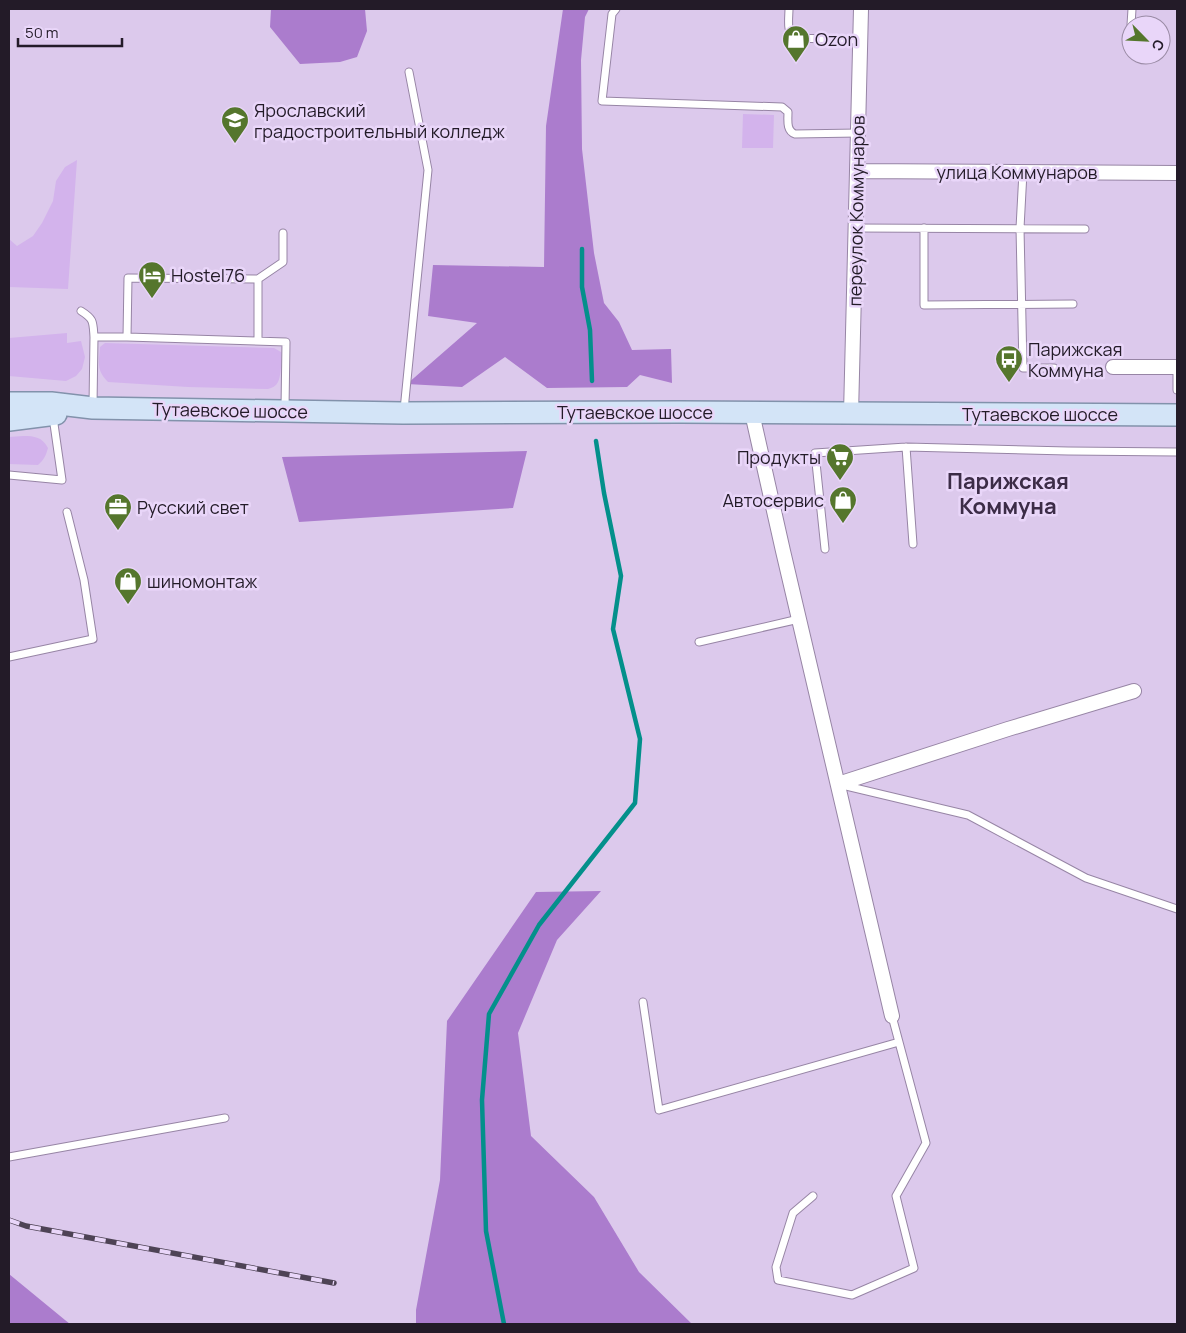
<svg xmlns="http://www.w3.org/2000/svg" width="1186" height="1333" font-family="Manrope,sans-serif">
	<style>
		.green { fill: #d3b3ec }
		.forest { fill: #ab7ccd }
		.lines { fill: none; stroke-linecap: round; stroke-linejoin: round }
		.stream { stroke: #03908b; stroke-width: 4.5 }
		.lane-casing { stroke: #9785a5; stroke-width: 9 }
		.street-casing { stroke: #9785a5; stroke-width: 16 }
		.primary-casing { stroke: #8292ab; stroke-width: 24 }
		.lane { stroke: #fff; stroke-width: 7 }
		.street { stroke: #fff; stroke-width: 14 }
		.primary { stroke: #d3e4f7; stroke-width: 21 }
		.rail-casing { stroke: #4e4355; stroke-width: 5.5 }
		.rail { stroke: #e9d6f9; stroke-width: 4; stroke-dasharray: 11; stroke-linecap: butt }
		.labels { text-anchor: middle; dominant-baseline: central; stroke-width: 5; stroke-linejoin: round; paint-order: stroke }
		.poi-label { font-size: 18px; fill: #231b28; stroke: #e9d6f9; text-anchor: start }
		.street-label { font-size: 18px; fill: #231b28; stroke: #e9d6f9 }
		.district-label { font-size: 22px; font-weight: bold; fill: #3c2c47; stroke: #e9d6f9 }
	</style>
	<rect width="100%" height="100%" fill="#dcc9ec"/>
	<path class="green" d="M 743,114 L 774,115 L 773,148 L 742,148 Z
		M 77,160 L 68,289 L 9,287 L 9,239 L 17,246 L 33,236 L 42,223 L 53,201 L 56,181 L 65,167 Z
		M 67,333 L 67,343 L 81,341 L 85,357 L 82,369 L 76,376 L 66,381 L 9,376 L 9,338 Z
		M 105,343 L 274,348 L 281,352 C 282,358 281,377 278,382 C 276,386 272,388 268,389 L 188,387 L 108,382 C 96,370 99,363 100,347 Z
		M 23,436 C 35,436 42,437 48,448 C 46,455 44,460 38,465 L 9,464 L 9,437 Z"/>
	<path class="forest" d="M 271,9 L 365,9 L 367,31 L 357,57 L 340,62 L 300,64 L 270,27 Z
		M 563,9 L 589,9 L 585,17 L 581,60 L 582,149 L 594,253 L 604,303 L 619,322 L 632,350 L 671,349 L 672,383 L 640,375 L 627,387 L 547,388 L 505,357 L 462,387 L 407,384 L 477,323 L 428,316 L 433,265 L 544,267 L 546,126 Z
		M 527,451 L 513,508 L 299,522 L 282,457 Z
		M 601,891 L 557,940 L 518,1033 L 531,1136 L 594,1197 L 639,1272 L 692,1324 L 416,1324 L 416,1310 L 440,1180 L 447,1021 L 536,892 Z
		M 9,1274 L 65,1320 L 70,1324 L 9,1324 Z"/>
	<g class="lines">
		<path class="stream" d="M 582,249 L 582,287 L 590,330 L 592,381
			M 504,1324 L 486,1231 L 482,1100 L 489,1014 L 539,925 L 635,803 L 640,739 L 613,629 L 621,576 L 604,493 L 596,441"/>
		<g class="lane-casing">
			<path id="lane" d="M 616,9 L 612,14 L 602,101 L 782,107 L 788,112 C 788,120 786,131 795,134 L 858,133
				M 789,9 C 789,18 786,33 795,38 L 860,40
				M 1131,25 L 1132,9
				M 1131,35 L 1131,30
				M 1023,172 L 1020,228 L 1023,368 L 1054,368
				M 855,228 L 1085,229
				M 924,228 L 924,305 L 1073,304
				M 258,279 L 128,278 L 127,337 L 286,342 L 285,408
				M 81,311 C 94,319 93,322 94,337
				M 258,341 L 258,279 L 283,262 L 283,233
				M 1177,367 L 1177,390
				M 93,405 L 94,337 L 127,337
				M 404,410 L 428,170 L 409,72
				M 9,475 L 62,480 L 53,417
				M 913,544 L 906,447 L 1068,451 L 1177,452
				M 825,549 L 815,453 L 906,447
				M 699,642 L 799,619
				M 9,657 L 93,639 L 84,580 L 67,512
				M 842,785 L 968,815 L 1086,878 L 1177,909
				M 643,1002 L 659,1110 L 899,1042
				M 9,1157 L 225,1118
				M 813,1196 L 793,1213 L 776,1267 L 778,1280 L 852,1295 L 914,1268 L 896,1196 L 926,1143 L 892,1016"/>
		</g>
		<g class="street-casing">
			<path id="street" d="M 857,171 L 1177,173
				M 1113,367 L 1177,367
				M 752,413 L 783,551 L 892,1016
				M 851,414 L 861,9
				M 838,784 L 1008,729 L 1134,691"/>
		</g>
		<g class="primary-casing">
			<path id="primary" d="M 9,403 L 51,403 L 93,408 L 403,413 L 680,412 L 1177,415
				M 9,420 L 56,414"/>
		</g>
		<use href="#lane" class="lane"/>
		<use href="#street" class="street"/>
		<use href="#primary" class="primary"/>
		<g class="rail-casing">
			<path id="rail" d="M 9,1220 L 26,1226 L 334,1283"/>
		</g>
		<use href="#rail" class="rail"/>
	</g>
	<defs>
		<g id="shop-pin" transform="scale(1.4375)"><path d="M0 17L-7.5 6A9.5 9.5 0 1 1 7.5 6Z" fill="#55762d" stroke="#e9d6f9"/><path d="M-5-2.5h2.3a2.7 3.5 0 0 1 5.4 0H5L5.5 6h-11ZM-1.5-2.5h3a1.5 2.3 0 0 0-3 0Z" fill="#fff"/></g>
		<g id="university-pin" transform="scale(1.4375)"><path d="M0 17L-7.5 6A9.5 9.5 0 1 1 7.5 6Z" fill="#55762d" stroke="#e9d6f9"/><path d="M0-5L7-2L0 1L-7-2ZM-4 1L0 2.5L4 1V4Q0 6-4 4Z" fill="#fff"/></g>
		<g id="hotel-pin" transform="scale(1.4375)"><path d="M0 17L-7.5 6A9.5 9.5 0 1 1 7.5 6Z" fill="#55762d" stroke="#e9d6f9"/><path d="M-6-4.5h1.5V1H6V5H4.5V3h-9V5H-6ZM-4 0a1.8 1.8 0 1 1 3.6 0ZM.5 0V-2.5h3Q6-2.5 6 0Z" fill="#fff"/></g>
		<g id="bus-pin" transform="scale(1.4375)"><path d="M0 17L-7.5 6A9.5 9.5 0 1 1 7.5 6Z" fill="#55762d" stroke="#e9d6f9"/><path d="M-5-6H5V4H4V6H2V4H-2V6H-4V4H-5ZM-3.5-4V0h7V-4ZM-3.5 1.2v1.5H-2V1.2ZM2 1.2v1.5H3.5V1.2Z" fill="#fff"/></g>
		<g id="supermarket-pin" transform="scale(1.4375)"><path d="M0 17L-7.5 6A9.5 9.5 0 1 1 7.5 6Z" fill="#55762d" stroke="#e9d6f9"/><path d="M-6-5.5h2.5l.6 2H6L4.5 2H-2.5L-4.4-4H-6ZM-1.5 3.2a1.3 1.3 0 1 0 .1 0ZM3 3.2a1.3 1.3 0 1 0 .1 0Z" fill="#fff"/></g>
		<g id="office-pin" transform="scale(1.4375)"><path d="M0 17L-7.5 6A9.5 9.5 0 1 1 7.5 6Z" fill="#55762d" stroke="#e9d6f9"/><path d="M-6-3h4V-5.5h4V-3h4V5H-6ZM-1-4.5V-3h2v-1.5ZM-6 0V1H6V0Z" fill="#fff"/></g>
	</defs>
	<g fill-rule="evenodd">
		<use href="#shop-pin" x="796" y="39"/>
		<use href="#university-pin" x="235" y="120"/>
		<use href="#hotel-pin" x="152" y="275"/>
		<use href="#bus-pin" x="1009" y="359"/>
		<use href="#supermarket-pin" x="840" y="457"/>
		<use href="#shop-pin" x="843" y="500"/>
		<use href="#office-pin" x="118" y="507"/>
		<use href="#shop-pin" x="128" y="581"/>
	</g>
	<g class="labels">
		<g class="poi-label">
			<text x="815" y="39">Ozon</text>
			<text x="254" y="110">Ярославский<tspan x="254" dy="21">градостроительный колледж</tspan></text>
			<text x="171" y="275">Hostel76</text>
			<text x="1028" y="349">Парижская<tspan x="1028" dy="21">Коммуна</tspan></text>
			<text x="821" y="457" text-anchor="end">Продукты</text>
			<text x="824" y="500" text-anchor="end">Автосервис</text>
			<text x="137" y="507">Русский свет</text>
			<text x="147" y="581">шиномонтаж</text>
		</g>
		<g class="street-label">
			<text x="1017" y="172">улица Коммунаров</text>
			<text transform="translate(856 211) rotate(-89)">переулок Коммунаров</text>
			<text transform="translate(230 410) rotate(1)">Тутаевское шоссе</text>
			<text x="635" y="412">Тутаевское шоссе</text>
			<text x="1040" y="414">Тутаевское шоссе</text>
		</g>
		<g class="district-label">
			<text x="1008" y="481">Парижская<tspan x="1008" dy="25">Коммуна</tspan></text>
		</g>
	</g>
	<rect width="1186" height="1333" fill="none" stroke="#231b28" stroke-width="20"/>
	<g transform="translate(1146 40) rotate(114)"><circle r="24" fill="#e9d6f9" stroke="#9a8ba5"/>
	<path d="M0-4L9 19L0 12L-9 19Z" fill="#55762d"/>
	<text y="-8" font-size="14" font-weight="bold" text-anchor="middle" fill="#231b28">С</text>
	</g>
	<path d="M18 38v8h104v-8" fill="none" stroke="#231b28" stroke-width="2.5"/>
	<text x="25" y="38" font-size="15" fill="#231b28" stroke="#e9d6f9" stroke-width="4" paint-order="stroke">50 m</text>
</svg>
